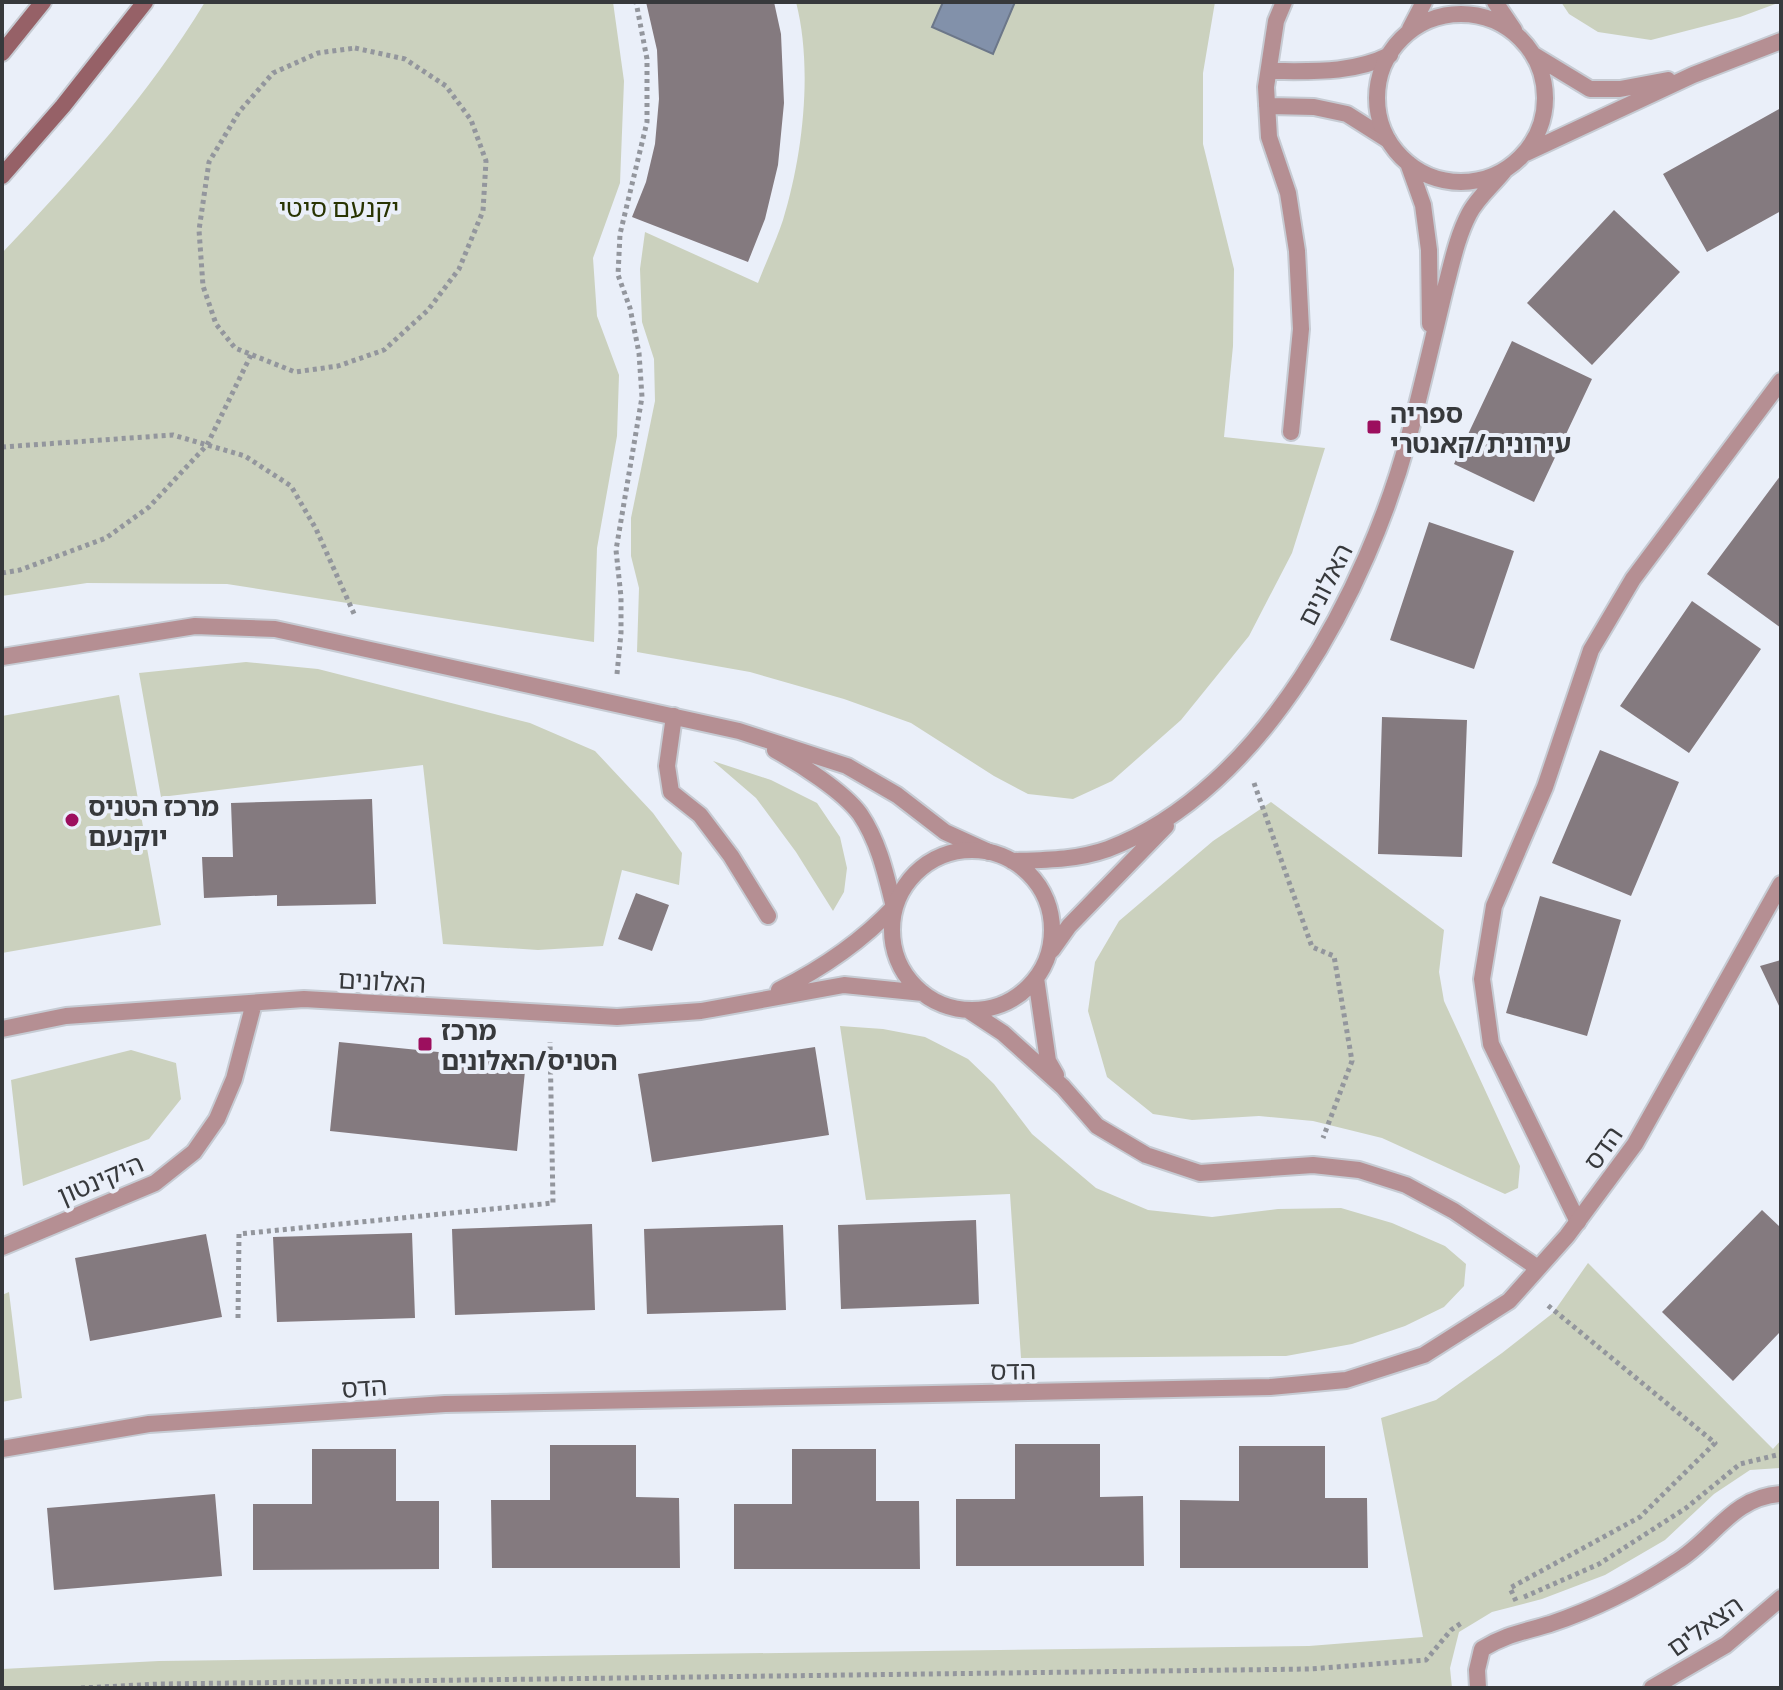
<svg xmlns="http://www.w3.org/2000/svg" width="1783" height="1690" font-family="Barlow,'Noto Sans Hebrew',sans-serif">
	<style>
		.green { fill: #cbd1be }
		.water { fill: #8291aa; stroke: #6c7789; stroke-width: 2 }
		.building { fill: #847a7f }
		.lines { fill: none; stroke-linecap: round; stroke-linejoin: round }
		.service-casing { stroke: #c6cbd3; stroke-width: 20 }
		.minor-casing { stroke: #c6cbd3; stroke-width: 20 }
		.tertiary-casing { stroke: #c6cbd3; stroke-width: 20 }
		.secondary-casing { stroke: #c6cbd3; stroke-width: 20 }
		.path { stroke: #93969d; stroke-width: 5; stroke-dasharray: 4 4; stroke-linecap: butt }
		.service { stroke: #b58f93; stroke-width: 16 }
		.minor { stroke: #b58f93; stroke-width: 16 }
		.tertiary { stroke: #b58f93; stroke-width: 16 }
		.secondary { stroke: #966167; stroke-width: 16 }
		.poi-dot { fill: #9c0f5e; stroke: #eaeff9; stroke-width: 3 }
		.labels { text-anchor: middle; dominant-baseline: central; stroke-width: 8; stroke-linejoin: round; paint-order: stroke }
		.park-label { font-size: 26px; fill: #293402; stroke: #eaeff9 }
		.poi-label { font-size: 26px; font-weight: bold; fill: #37393c; stroke: #eaeff9; text-anchor: start }
		.street-label { font-size: 26px; fill: #37393c; stroke: #eaeff9 }
	</style>
	<rect width="100%" height="100%" fill="#eaeff9"/>
	<path class="green" d="M 205,2 L 613,2 L 624,81 L 620,183 L 593,258 L 597,316 L 619,375 L 617,436 L 597,548 L 594,642 L 227,584 L 87,583 L 2,596 L 2,253 C 77,174 148,96 205,2 Z
		M 796,2 L 1215,2 L 1203,73 L 1203,144 L 1234,269 L 1233,346 L 1224,437 L 1325,448 L 1292,553 L 1249,636 L 1181,720 L 1112,781 L 1073,799 L 1028,794 L 994,776 L 911,723 L 844,699 L 750,672 L 637,652 L 639,588 L 631,556 L 631,518 L 655,401 L 654,359 L 642,322 L 640,269 L 645,232 L 758,283 C 766,262 776,241 783,220 C 803,155 813,68 796,2 Z
		M 1561,2 L 1781,2 L 1740,17 L 1651,40 L 1598,32 L 1569,14 Z
		M 246,662 L 318,669 L 530,723 L 595,751 L 653,813 L 682,853 L 679,885 L 622,870 L 603,946 L 538,950 L 443,944 L 423,765 L 161,797 L 139,673 Z
		M 119,695 L 161,925 L 2,953 L 2,716 Z
		M 713,761 L 771,780 L 817,803 L 840,837 L 847,868 L 844,892 L 833,911 L 796,852 L 756,798 Z
		M 1271,802 L 1444,930 L 1439,972 L 1444,1001 L 1520,1166 L 1518,1188 L 1505,1194 L 1382,1138 L 1313,1121 L 1259,1116 L 1192,1120 L 1153,1114 L 1107,1077 L 1088,1011 L 1095,962 L 1119,921 L 1213,841 Z
		M 840,1026 L 883,1029 L 925,1037 L 968,1059 L 994,1084 L 1032,1134 L 1096,1188 L 1148,1210 L 1212,1217 L 1278,1209 L 1341,1208 L 1392,1223 L 1445,1246 L 1466,1264 L 1464,1286 L 1444,1307 L 1405,1326 L 1352,1344 L 1286,1356 L 1021,1358 L 1010,1194 L 866,1200 Z
		M 131,1050 L 176,1063 L 181,1099 L 149,1139 L 23,1186 L 11,1080 Z
		M 1588,1263 L 1773,1449 L 1781,1440 L 1781,1468 L 1750,1470 L 1714,1494 L 1665,1540 L 1605,1575 L 1542,1599 L 1492,1612 L 1459,1632 L 1450,1668 L 1452,1688 L 2,1688 L 2,1669 L 159,1661 L 1309,1646 L 1423,1637 L 1381,1418 L 1436,1400 L 1502,1353 L 1553,1313 Z
		M 9,1292 L 22,1398 L 2,1402 L 2,1295 Z"/>
	<path class="water" d="M 943,2 L 1015,2 L 993,54 L 932,27 Z"/>
	<path class="building" d="M 646,2 L 774,2 L 781,34 L 784,103 L 778,165 L 765,219 L 748,262 L 632,217 L 646,182 L 655,144 L 659,99 L 657,50 Z
		M 1781,108 L 1781,211 L 1707,252 L 1663,174 Z
		M 1614,210 L 1680,272 L 1592,365 L 1527,303 Z
		M 1512,341 L 1592,379 L 1534,502 L 1454,464 Z
		M 1781,475 L 1781,628 L 1707,574 Z
		M 1429,522 L 1514,551 L 1474,669 L 1390,640 Z
		M 1692,601 L 1761,649 L 1689,753 L 1620,706 Z
		M 1382,717 L 1467,720 L 1462,857 L 1378,854 Z
		M 1600,750 L 1679,782 L 1631,896 L 1552,863 Z
		M 372,799 L 376,904 L 277,906 L 277,895 L 204,898 L 202,857 L 233,857 L 231,803 Z
		M 636,893 L 669,905 L 652,951 L 618,939 Z
		M 1540,896 L 1621,920 L 1587,1036 L 1506,1013 Z
		M 1781,960 L 1781,1010 L 1760,966 Z
		M 339,1042 L 526,1061 L 517,1151 L 330,1131 Z
		M 815,1047 L 829,1135 L 652,1162 L 638,1074 Z
		M 1762,1210 L 1781,1228 L 1781,1335 L 1779,1333 L 1733,1381 L 1662,1312 Z
		M 976,1220 L 979,1304 L 841,1309 L 838,1225 Z
		M 592,1224 L 595,1310 L 455,1315 L 452,1229 Z
		M 783,1225 L 786,1310 L 647,1314 L 644,1229 Z
		M 412,1233 L 415,1318 L 277,1322 L 273,1237 Z
		M 206,1234 L 222,1317 L 90,1341 L 75,1258 Z
		M 1015,1444 L 1100,1444 L 1100,1497 L 1143,1496 L 1144,1566 L 956,1566 L 956,1499 L 1015,1499 Z
		M 550,1445 L 636,1445 L 636,1497 L 679,1498 L 680,1568 L 492,1568 L 491,1500 L 550,1500 Z
		M 1239,1446 L 1325,1446 L 1325,1498 L 1367,1498 L 1368,1568 L 1180,1568 L 1180,1500 L 1239,1501 Z
		M 312,1449 L 396,1449 L 396,1501 L 439,1501 L 439,1569 L 253,1570 L 253,1504 L 312,1504 Z
		M 792,1449 L 876,1449 L 876,1501 L 919,1501 L 920,1569 L 734,1569 L 734,1504 L 792,1504 Z
		M 215,1494 L 222,1576 L 54,1590 L 47,1508 Z"/>
	<g class="lines">
		<g class="service-casing">
			<path id="service" d="M 1284,2 L 1276,21 L 1266,87 L 1269,137 L 1288,193 L 1297,251 L 1301,329 L 1291,432
				M 1269,71 C 1311,71 1352,74 1390,55
				M 1267,106 L 1314,107 L 1347,114 L 1388,140
				M 2,657 L 195,626 L 275,629 L 739,731 L 847,766 L 897,795 L 945,832 L 989,852
				M 674,716 L 667,766 L 671,792 L 700,815 L 731,856 L 768,916
				M 775,750 C 800,764 843,791 860,814 C 879,842 886,875 894,907
				M 1578,1222 L 1491,1044 L 1482,979 L 1494,906 L 1545,787 L 1591,650 L 1633,579 L 1781,381
				M 1478,1688 L 1477,1670 L 1482,1649 C 1506,1634 1524,1632 1550,1624 C 1595,1609 1637,1588 1676,1562 C 1714,1539 1732,1497 1781,1494"/>
		</g>
		<g class="minor-casing">
			<path id="minor" d="M 1495,2 L 1514,30
				M1377 98a84 84 0 1 1 168 0a84 84 0 1 1-168 0Z
				M 1410,29 L 1424,2
				M 1534,55 L 1590,89 L 1620,89 L 1668,80
				M 1526,153 L 1693,75 L 1781,41
				M 1408,163 L 1423,205 L 1429,250 L 1430,324
				M892 930a80 80 0 1 1 160 0a80 80 0 1 1-160 0Z
				M 1012,861 C 1046,860 1077,860 1108,849 C 1264,790 1368,588 1409,436 C 1422,387 1433,338 1445,289 C 1452,263 1457,237 1469,214 C 1477,198 1493,185 1504,171
				M 1052,950 L 1069,926 L 1166,826
				M 1036,978 L 1048,1061 L 1056,1075
				M 779,990 C 823,968 860,943 894,907
				M 968,1010 L 1003,1033 L 1063,1087 L 1097,1126 L 1146,1155 L 1200,1173 L 1313,1165 L 1359,1170 L 1406,1185 L 1454,1211 L 1538,1268
				M 2,1029 L 66,1016 L 304,999 L 617,1017 L 701,1011 L 844,985 L 923,993
				M 2,1247 L 155,1183 L 194,1152 L 217,1119 L 234,1079 L 254,1003
				M 2,1449 L 149,1424 L 445,1404 L 1270,1387 L 1346,1380 L 1424,1355 L 1509,1301 L 1567,1236 L 1635,1144 L 1781,884"/>
		</g>
		<g class="tertiary-casing">
			<path id="tertiary" d="M 1652,1688 L 1726,1645 L 1781,1598"/>
		</g>
		<g class="secondary-casing">
			<path id="secondary" d="M 2,53 L 43,2
				M 2,176 L 63,106 L 145,2"/>
		</g>
		<path class="path" d="M 355,48 L 405,59 L 446,86 L 471,120 L 486,161 L 483,211 L 459,269 L 428,310 L 384,350 L 338,366 L 295,372 L 235,348 L 216,324 L 203,286 L 199,230 L 209,162 L 239,112 L 273,73 L 318,53 Z
			M 2,447 L 173,435 L 245,456 L 291,486 L 316,529 L 355,616
			M 2,573 L 20,570 L 106,538 L 149,507 L 207,445 L 251,355
			M 617,674 L 621,633 L 621,597 L 616,550 L 642,397 L 639,353 L 630,308 L 618,275 L 620,234 L 647,122 L 647,59 L 636,2
			M 1254,783 L 1312,947 L 1334,956 L 1352,1061 L 1323,1138
			M 238,1318 L 239,1234 L 553,1203 L 550,1042
			M 1524,1597 L 1599,1564 L 1686,1508 L 1740,1464 L 1781,1454
			M 1516,1601 L 1510,1588 L 1640,1517 L 1715,1443 L 1545,1303
			M 81,1688 L 160,1684 L 1310,1669 L 1426,1660 L 1451,1630 L 1463,1622"/>
		<use href="#service" class="service"/>
		<use href="#minor" class="minor"/>
		<use href="#tertiary" class="tertiary"/>
		<use href="#secondary" class="secondary"/>
	</g>
	<g class="poi-dot">
		<rect x="1366" y="419" width="16" height="16" rx="4"/>
		<circle cx="72" cy="820" r="8"/>
		<rect x="417" y="1036" width="16" height="16" rx="4"/>
	</g>
	<g class="labels">
		<g class="park-label">
			<text x="339" y="206">יקנעם סיטי</text>
		</g>
		<g class="poi-label">
			<text x="1390" y="412">ספריה<tspan x="1390" dy="30">עירונית/קאנטרי</tspan></text>
			<text x="88" y="805">מרכז הטניס<tspan x="88" dy="30">יוקנעם</tspan></text>
			<text x="441" y="1029">מרכז<tspan x="441" dy="30">הטניס/האלונים</tspan></text>
		</g>
		<g class="street-label">
			<text transform="translate(1324 584) rotate(-63)">האלונים</text>
			<text transform="translate(382 980) rotate(3)">האלונים</text>
			<text transform="translate(1602 1147) rotate(-55)">הדס</text>
			<text transform="translate(100 1178) rotate(-23)">היקינטון</text>
			<text transform="translate(1013 1369) rotate(-1)">הדס</text>
			<text transform="translate(364 1386) rotate(-4)">הדס</text>
			<text transform="translate(1704 1625) rotate(-35)">הצאלים</text>
		</g>
	</g>
	<rect width="1783" height="1690" fill="none" stroke="#37393c" stroke-width="8"/>
</svg>
